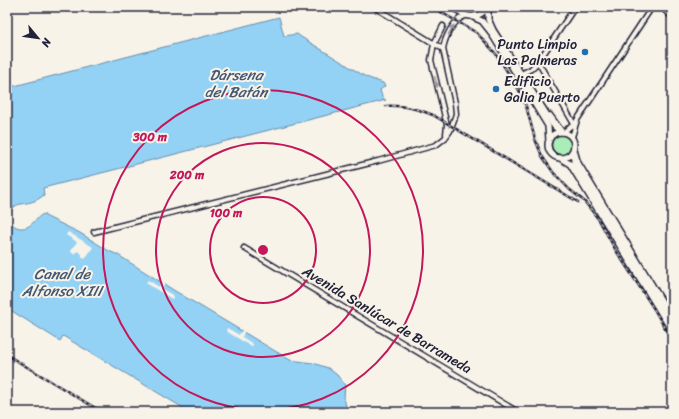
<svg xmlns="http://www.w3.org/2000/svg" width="679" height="419" font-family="Sriracha,sans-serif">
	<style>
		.green { fill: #aaedb7; stroke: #668879 }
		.water { fill: #94d2f5; stroke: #668cab }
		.pier { fill: #f7f3e8 }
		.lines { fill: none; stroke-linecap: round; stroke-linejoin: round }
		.minor-casing { stroke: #22223b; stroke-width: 7 }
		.major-casing { stroke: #22223b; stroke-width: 8 }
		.highway-casing { stroke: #22223b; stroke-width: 8 }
		.minor { stroke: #f7f3e8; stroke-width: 4 }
		.major { stroke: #f7f3e8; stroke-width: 5 }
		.highway { stroke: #f7f3e8; stroke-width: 5.5 }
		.rail-casing { stroke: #22223b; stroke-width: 2.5 }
		.rail { stroke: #f7f3e8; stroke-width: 1; stroke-dasharray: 3; stroke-linecap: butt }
		.oneway { fill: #97959a }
		.ring { fill: none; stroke: #c2185b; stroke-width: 2 }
		.poi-dot { fill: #1f6fb2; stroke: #f7f3e8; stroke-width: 1.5 }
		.labels { text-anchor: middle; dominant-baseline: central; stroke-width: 4; stroke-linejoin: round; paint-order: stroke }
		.poi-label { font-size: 14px; fill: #22223b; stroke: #f7f3e8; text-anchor: end }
		.street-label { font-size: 14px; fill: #22223b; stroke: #f7f3e8 }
		.water-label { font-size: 15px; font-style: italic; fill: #445773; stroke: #f7f3e8 }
		.centre { fill: #c2185b; stroke: #f7f3e8; stroke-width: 2 }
		.ring-label { font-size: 12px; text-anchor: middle; font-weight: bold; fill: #c2185b; stroke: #f7f3e8; stroke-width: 4; stroke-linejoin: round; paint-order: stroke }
	</style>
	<rect width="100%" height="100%" fill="#f7f3e8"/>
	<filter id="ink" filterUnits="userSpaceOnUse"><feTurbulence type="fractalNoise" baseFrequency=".025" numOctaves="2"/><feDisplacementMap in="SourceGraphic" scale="8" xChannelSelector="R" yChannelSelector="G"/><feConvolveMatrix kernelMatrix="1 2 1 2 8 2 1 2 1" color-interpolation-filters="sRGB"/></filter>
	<g filter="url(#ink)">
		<path class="green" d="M 459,7 L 485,7 C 477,15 466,16 459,7 Z
			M552 145a10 10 0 1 1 20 0a10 10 0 1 1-20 0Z"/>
		<path class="water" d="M 279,17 L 284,36 L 297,34 L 301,37 L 366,77 L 383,83 L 385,86 L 380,90 L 383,100 L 386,100 L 43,188 L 44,195 C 40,198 36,201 31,202 C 25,204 17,203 13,208 C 3,218 14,232 27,227 C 34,224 37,216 44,214 L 45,216 L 80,233 L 109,251 L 118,255 L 175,291 L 290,360 L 313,363 L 328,368 L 337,375 L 345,385 L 344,397 L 347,412 L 190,412 L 63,336 L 60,341 L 7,308 L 7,88 Z"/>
		<path class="pier" d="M 68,232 L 93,247 L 85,259 L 82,257 L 82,254 L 77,251 L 74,254 L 71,252 L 72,248 L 77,242 L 66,235 Z
			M 148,280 L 159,287 L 163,281 L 165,283 L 162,289 L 174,296 L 172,299 L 146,283 Z
			M 227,328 L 239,335 L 243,329 L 245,330 L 242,337 L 253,344 L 252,347 L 226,331 Z"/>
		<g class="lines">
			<g class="minor-casing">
				<path id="minor" d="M 374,7 L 443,49
					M 661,7 L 672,17
					M 443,26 L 434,44 L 431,60 L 444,113 L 447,125 L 446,134
					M 526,77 L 523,73 L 531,69 L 538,62
					M 550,115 L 561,130
					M 574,124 L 538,62 L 575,7
					M 564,132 L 574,123
					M 572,137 L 577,120 L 652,7
					M 574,148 L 578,162 L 667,309 L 669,315
					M 94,232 L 378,161 L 436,145 L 445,138 L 450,131 L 456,114 L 455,103 L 443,49 C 445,37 453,20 465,16
					M 244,248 L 518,412
					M 667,412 L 672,406"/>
			</g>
			<g class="major-casing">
				<path id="major" d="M 488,7 L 488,19 L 493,30 L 554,126 L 561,132
					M 456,8 C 465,19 479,19 488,7
					M 473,17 L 482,21 L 490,31 L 548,126 L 549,141
					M548 145a13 13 0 1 1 26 0a13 13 0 1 1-26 0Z
					M 573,151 L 574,161 L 672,323
					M 560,158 L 570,164 L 672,331"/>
			</g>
			<g class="highway-casing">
				<path id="highway" d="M 451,7 L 457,10"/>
			</g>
			<use href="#minor" class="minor"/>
			<use href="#major" class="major"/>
			<use href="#highway" class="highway"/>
			<g class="rail-casing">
				<path id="rail" d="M 432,7 L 477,33 L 496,54 L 519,90 L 526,106 L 535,139 L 542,156 L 553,172 L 569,189 L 584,201 L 599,220 L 615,249 L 654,309 L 672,341
					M 386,106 C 403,105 418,109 433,115 L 578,202
					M 7,355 L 102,412
					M 500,408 L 505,412"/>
			</g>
			<use href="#rail" class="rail"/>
		</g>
		<defs><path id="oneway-solid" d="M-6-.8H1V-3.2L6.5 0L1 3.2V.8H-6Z"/></defs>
		<g class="oneway">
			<use href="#oneway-solid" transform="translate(451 30) rotate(-60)"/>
			<use href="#oneway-solid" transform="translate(436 82) rotate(76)"/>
		</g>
	</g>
	<g class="ring">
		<circle cx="263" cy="250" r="53"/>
		<circle cx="263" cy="250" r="107"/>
		<circle cx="263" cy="250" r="160"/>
	</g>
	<g class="poi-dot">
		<circle cx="585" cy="52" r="4"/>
		<circle cx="496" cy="89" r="4"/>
	</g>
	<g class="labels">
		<g class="poi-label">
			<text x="577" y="44">Punto Limpio<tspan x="577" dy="16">Las Palmeras</tspan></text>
			<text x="504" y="81" text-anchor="start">Edificio<tspan x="504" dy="16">Galia Puerto</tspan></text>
		</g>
		<g class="street-label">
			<text transform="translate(387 320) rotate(31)">Avenida Sanlúcar de Barrameda</text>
		</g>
		<g class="water-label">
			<text x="236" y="75">Dársena<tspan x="236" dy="17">del Batán</tspan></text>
			<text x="62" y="274">Canal de<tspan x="62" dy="17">Alfonso XIII</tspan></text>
		</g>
	</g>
	<circle cx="263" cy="250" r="6" class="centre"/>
	<g class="ring-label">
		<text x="150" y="141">300 m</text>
		<text x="187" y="179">200 m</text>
		<text x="226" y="217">100 m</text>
	</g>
	<rect width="679" height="419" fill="none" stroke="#f7f3e8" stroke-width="24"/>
	<rect x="12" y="12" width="655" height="395" fill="none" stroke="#22223b" stroke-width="1.5" filter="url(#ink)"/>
	<g transform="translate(38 38) rotate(119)" stroke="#f7f3e8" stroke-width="3" paint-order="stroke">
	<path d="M0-3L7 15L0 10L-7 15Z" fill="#22223b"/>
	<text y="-6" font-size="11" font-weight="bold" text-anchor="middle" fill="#22223b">N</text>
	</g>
</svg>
